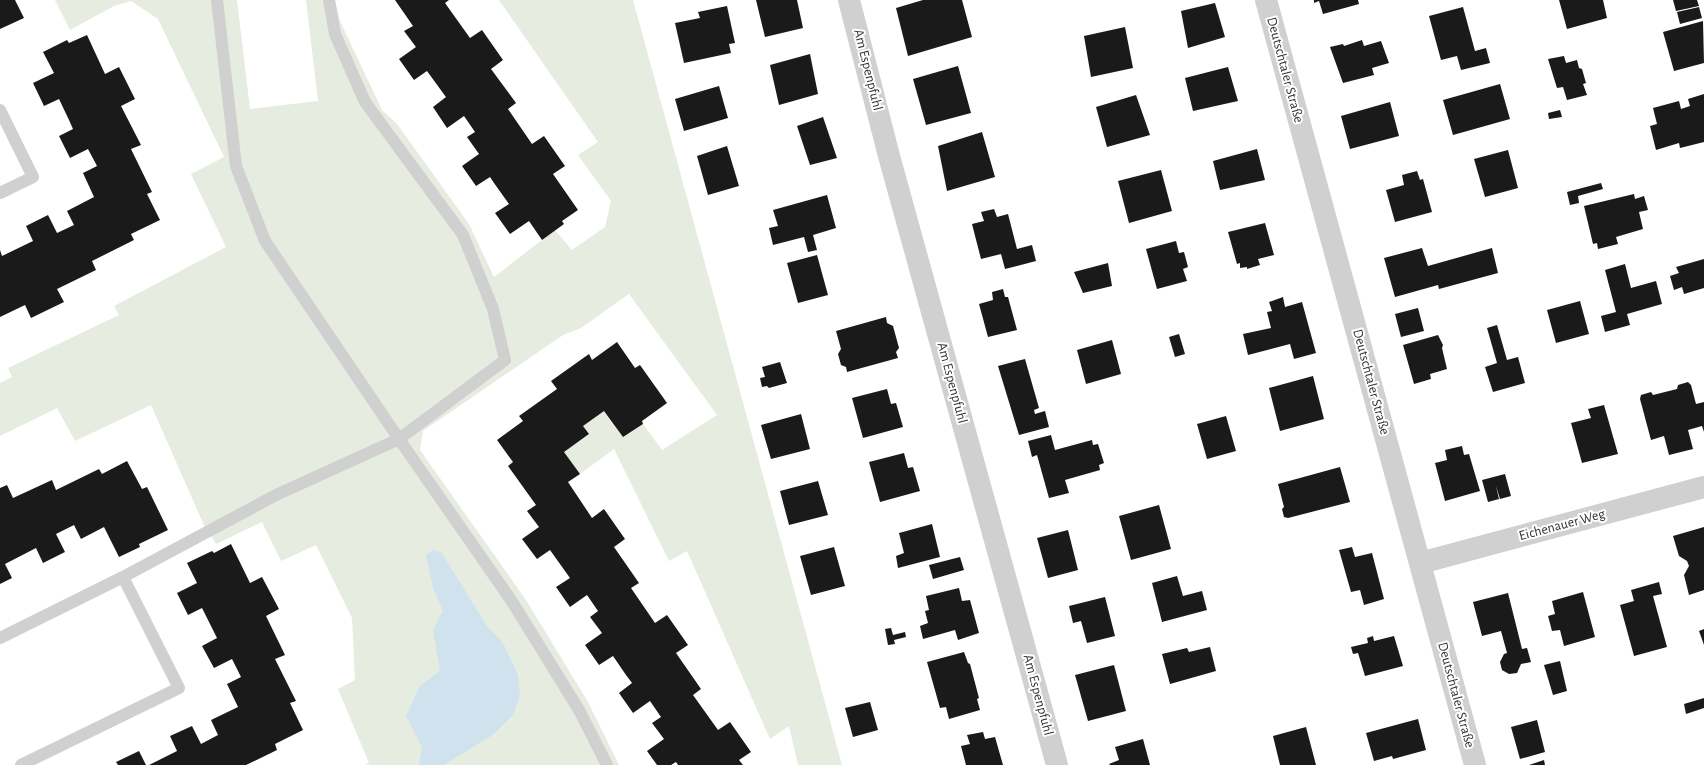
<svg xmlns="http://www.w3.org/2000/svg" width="1704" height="765" font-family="'Alegreya Sans',sans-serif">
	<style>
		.green { fill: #e6ecdf }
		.water { fill: #cfe2ee }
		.building { fill: #1a1a1a }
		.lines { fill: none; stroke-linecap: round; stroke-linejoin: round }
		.service { stroke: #d0d0d0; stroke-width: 12 }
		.minor { stroke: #d0d0d0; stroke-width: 22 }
		.labels { text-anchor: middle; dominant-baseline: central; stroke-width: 4; stroke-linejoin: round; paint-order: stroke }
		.street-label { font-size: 14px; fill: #333; stroke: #fff }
	</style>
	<rect width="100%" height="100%" fill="#fff"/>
	<path class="green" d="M 55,0 L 237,0 L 250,109 L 318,101 L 306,0 L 335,0 L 340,21 L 382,110 L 397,124 L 469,224 L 494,277 L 555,230 L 572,250 L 605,227 L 611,201 L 578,155 L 598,142 L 499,0 L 633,0 L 842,765 L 798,765 L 789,726 L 770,739 L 687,551 L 669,561 L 614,449 L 580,474 L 564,452 L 589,435 L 583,426 L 604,411 L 623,437 L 643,424 L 662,450 L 717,415 L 629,294 L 581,328 L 563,335 L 423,431 L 420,450 L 526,600 L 588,702 L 619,765 L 365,765 L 369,763 L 338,689 L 355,680 L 352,618 L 316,545 L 281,561 L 262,522 L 216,544 L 203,523 L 151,405 L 75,441 L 57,408 L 0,436 L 0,383 L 12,377 L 8,368 L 119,315 L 114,306 L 226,247 L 191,174 L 224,157 L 158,19 L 131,1 L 114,6 L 70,30 Z"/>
	<path class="water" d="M 433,550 L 441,552 L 487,626 L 503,643 L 518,675 L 520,695 L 513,715 L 494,734 L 444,765 L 419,765 L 422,747 L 406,716 L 420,686 L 440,671 L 433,630 L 443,611 L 433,588 L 426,555 Z"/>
	<path class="building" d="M 0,0 L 15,0 L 24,18 L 0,29 Z
		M 395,0 L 449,0 L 445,3 L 470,38 L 482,30 L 503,60 L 491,69 L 516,103 L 508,109 L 532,144 L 544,136 L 565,166 L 553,174 L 578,210 L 562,221 L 564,224 L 542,240 L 529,221 L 510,234 L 495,213 L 509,204 L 494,183 L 490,177 L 476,186 L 462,166 L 479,154 L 467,137 L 475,132 L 464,116 L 447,128 L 433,107 L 446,97 L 443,93 L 427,71 L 414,80 L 399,59 L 416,47 L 404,31 L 413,26 Z
		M 756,0 L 797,0 L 803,28 L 765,37 Z
		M 923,0 L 962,0 L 972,37 L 908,56 L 896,8 Z
		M 1314,0 L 1358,0 L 1359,4 L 1323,14 L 1319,1 L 1314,3 Z
		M 1559,0 L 1603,0 L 1607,18 L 1567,29 Z
		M 1673,0 L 1697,0 L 1699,6 L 1676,11 Z
		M 1215,3 L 1225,37 L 1188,48 L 1181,11 Z
		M 727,6 L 735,43 L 729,44 L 731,53 L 684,63 L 675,23 L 700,18 L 698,12 Z
		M 1463,7 L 1475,51 L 1486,48 L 1490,63 L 1461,70 L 1457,56 L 1441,60 L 1429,16 Z
		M 1699,7 L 1702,18 L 1680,24 L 1677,12 Z
		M 1703,21 L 1704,63 L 1674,71 L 1663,32 Z
		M 1125,27 L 1133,68 L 1091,77 L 1084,36 Z
		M 87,35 L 105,74 L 119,67 L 135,99 L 121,106 L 141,145 L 131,149 L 152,192 L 147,194 L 160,220 L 131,234 L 134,240 L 92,261 L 96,270 L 57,289 L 64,302 L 31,318 L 25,305 L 0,317 L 0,250 L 2,256 L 33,241 L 26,226 L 48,215 L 57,233 L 74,225 L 67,211 L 94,197 L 83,173 L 97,166 L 88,149 L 70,158 L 59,136 L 73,129 L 69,120 L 59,99 L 44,106 L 33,83 L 54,73 L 43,52 L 67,40 L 69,43 Z
		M 1362,40 L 1364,46 L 1381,41 L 1389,63 L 1372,68 L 1374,75 L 1343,83 L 1330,47 L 1343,44 L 1344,46 Z
		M 810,54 L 818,94 L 779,105 L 770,65 Z
		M 1564,56 L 1566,63 L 1577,60 L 1579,68 L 1582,69 L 1586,83 L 1583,84 L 1587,95 L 1567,100 L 1563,87 L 1557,88 L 1548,59 Z
		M 958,66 L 971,113 L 926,125 L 913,79 Z
		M 1228,67 L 1238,101 L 1193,111 L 1185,78 Z
		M 1500,84 L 1510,119 L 1453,135 L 1443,100 Z
		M 719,86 L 728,118 L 684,131 L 675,99 Z
		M 1704,94 L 1704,142 L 1680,148 L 1679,143 L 1656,150 L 1650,126 L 1657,124 L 1653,108 L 1679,101 L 1681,109 L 1690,106 L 1688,99 Z
		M 1136,95 L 1150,135 L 1107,147 L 1096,107 Z
		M 1390,102 L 1399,136 L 1350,149 L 1341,116 Z
		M 1560,110 L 1562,117 L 1549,119 L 1548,113 Z
		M 823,117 L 837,158 L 810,165 L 797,126 Z
		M 982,132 L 995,177 L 947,191 L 938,146 Z
		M 727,146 L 739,186 L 708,195 L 697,156 Z
		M 1257,149 L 1265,180 L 1220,190 L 1213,161 Z
		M 1508,150 L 1518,188 L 1485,197 L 1474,159 Z
		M 1161,170 L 1172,211 L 1129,223 L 1118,181 Z
		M 1417,171 L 1420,180 L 1423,179 L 1432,212 L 1395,222 L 1386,190 L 1404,185 L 1402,175 Z
		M 1601,183 L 1603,189 L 1578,196 L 1579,203 L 1570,205 L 1567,192 Z
		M 1634,194 L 1635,199 L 1644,196 L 1648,210 L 1639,212 L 1643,229 L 1616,237 L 1618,244 L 1598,249 L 1597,243 L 1593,244 L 1584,206 Z
		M 827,195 L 836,228 L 813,235 L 817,250 L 808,252 L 804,237 L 773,245 L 769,228 L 778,226 L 773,210 Z
		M 994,209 L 997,217 L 1008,214 L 1017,249 L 1032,245 L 1036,261 L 1005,269 L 1001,254 L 981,259 L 972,224 L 984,221 L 981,212 Z
		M 1265,223 L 1274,255 L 1258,259 L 1260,265 L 1247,269 L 1247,267 L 1240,268 L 1240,263 L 1237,264 L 1228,232 Z
		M 1176,241 L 1179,253 L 1184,252 L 1188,267 L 1183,269 L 1187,281 L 1157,289 L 1146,249 Z
		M 1422,248 L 1428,266 L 1492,248 L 1498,273 L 1439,289 L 1438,285 L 1395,297 L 1384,258 Z
		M 817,255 L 828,295 L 798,303 L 787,263 Z
		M 1704,259 L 1704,288 L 1684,294 L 1682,287 L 1674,290 L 1670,276 L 1679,273 L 1676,267 Z
		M 1108,263 L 1112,286 L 1083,293 L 1074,272 Z
		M 1625,264 L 1631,288 L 1656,281 L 1662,304 L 1627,314 L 1630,325 L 1605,332 L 1601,316 L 1616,312 L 1605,270 Z
		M 1003,289 L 1005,297 L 1008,297 L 1017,330 L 988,337 L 979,304 L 993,300 L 992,292 Z
		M 1283,297 L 1285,307 L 1302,302 L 1316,353 L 1294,359 L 1290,344 L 1248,355 L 1243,334 L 1271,328 L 1267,312 L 1272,311 L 1269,302 Z
		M 1580,301 L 1589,334 L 1556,343 L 1547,310 Z
		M 1418,308 L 1424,331 L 1401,337 L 1395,314 Z
		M 886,317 L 887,323 L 893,326 L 899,348 L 896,352 L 898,358 L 847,372 L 846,367 L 841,365 L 838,354 L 841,349 L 836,331 Z
		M 1497,325 L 1507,360 L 1518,357 L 1525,383 L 1493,392 L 1485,367 L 1497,363 L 1487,328 Z
		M 1179,334 L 1185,354 L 1175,357 L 1169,337 Z
		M 1438,335 L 1443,345 L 1442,348 L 1447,369 L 1430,374 L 1431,379 L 1414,384 L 1403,345 Z
		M 1112,340 L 1121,374 L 1086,384 L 1077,350 Z
		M 617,342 L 635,368 L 640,365 L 667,403 L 642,421 L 643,424 L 623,437 L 604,411 L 583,426 L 589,434 L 564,452 L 580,474 L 568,482 L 592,518 L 604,509 L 625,539 L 614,547 L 639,583 L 631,588 L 655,623 L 667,615 L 688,645 L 676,653 L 701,689 L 693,695 L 718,730 L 730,722 L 751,752 L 739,760 L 743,765 L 678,765 L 676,762 L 671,765 L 657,765 L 647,751 L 664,739 L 652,723 L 661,717 L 650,701 L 633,713 L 619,693 L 632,683 L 626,675 L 613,656 L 599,665 L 585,645 L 602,633 L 590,617 L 598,611 L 587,595 L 570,607 L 556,587 L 570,578 L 550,550 L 537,559 L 522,539 L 539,527 L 527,511 L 536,505 L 508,466 L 513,462 L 497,440 L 523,421 L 519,416 L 557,389 L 551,381 L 589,354 L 592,360 Z
		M 1025,359 L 1039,408 L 1034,410 L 1035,414 L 1045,411 L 1049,427 L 1019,435 L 998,366 Z
		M 780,362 L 787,383 L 769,388 L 767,386 L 762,387 L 760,378 L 765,377 L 762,367 Z
		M 1313,376 L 1324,419 L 1280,431 L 1269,388 Z
		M 1688,382 L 1691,385 L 1696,404 L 1704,402 L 1704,432 L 1702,426 L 1688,430 L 1693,449 L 1669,455 L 1664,436 L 1651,440 L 1640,399 L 1641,395 L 1651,392 L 1653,395 L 1677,389 L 1678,385 Z
		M 887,389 L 891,404 L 896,403 L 903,427 L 863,438 L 852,398 Z
		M 1604,405 L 1618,454 L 1582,463 L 1571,423 L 1591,418 L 1588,409 Z
		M 801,414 L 810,449 L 771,459 L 761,425 Z
		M 1226,416 L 1236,451 L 1207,459 L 1197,424 Z
		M 1051,435 L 1055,450 L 1092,440 L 1093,445 L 1098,444 L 1104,463 L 1099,465 L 1100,470 L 1065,480 L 1069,493 L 1049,498 L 1037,455 L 1032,457 L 1028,441 Z
		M 1462,446 L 1464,455 L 1469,454 L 1480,491 L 1445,501 L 1435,463 L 1447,460 L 1445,450 Z
		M 904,453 L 908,468 L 913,467 L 920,491 L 880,502 L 869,462 Z
		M 127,461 L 142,489 L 147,487 L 168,530 L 139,544 L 140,547 L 119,557 L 104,527 L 81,539 L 74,525 L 56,534 L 65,552 L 43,563 L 36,548 L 5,564 L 12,578 L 0,584 L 0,488 L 7,485 L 13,498 L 52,480 L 56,490 L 99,469 L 102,474 Z
		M 1340,467 L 1350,502 L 1288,518 L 1284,517 L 1282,509 L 1284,507 L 1278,484 Z
		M 1505,474 L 1511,496 L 1500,499 L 1496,486 L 1499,499 L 1488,502 L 1482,480 Z
		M 818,481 L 828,515 L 789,525 L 780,491 Z
		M 1159,505 L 1171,549 L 1131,560 L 1119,516 Z
		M 932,524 L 940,557 L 898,568 L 896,556 L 904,553 L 899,533 Z
		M 1704,527 L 1704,590 L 1689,595 L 1684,575 L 1689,566 L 1687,561 L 1679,556 L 1673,536 Z
		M 1068,530 L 1078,570 L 1048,578 L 1037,538 Z
		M 231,544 L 250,583 L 262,577 L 279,609 L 266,616 L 285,655 L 275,659 L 296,701 L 290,703 L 303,730 L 275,744 L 277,750 L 246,765 L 149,765 L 177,751 L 170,736 L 192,726 L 201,744 L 218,735 L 211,720 L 238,707 L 227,684 L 241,677 L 232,659 L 214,668 L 202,646 L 217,638 L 202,608 L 188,615 L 177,593 L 197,583 L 187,563 L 212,551 L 214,553 Z
		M 834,547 L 845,586 L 811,595 L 800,556 Z
		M 1352,547 L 1355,557 L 1372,553 L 1384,599 L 1364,605 L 1360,590 L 1351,592 L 1339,550 Z
		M 960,557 L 964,570 L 933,579 L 929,565 Z
		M 1177,576 L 1183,596 L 1202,591 L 1207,610 L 1162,622 L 1152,583 Z
		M 1659,582 L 1662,594 L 1653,596 L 1667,647 L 1634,656 L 1620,605 L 1634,601 L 1631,590 Z
		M 959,588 L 962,601 L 970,600 L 979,633 L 958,640 L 955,630 L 923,639 L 920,626 L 928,623 L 925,611 L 929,610 L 926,596 Z
		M 1583,592 L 1595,637 L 1564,646 L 1560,630 L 1552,631 L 1548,616 L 1555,614 L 1552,601 Z
		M 1508,593 L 1522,649 L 1527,648 L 1531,662 L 1521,664 L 1517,673 L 1509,674 L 1502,670 L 1500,662 L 1504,654 L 1507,653 L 1501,631 L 1482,636 L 1473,602 Z
		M 1105,597 L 1115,636 L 1087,643 L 1081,621 L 1073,623 L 1069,606 Z
		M 891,628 L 893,635 L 905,632 L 906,637 L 894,640 L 895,644 L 888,645 L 885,629 Z
		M 1704,629 L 1704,645 L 1699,631 Z
		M 1373,636 L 1374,641 L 1394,636 L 1403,666 L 1365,676 L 1358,653 L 1353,654 L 1351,647 L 1368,643 L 1367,638 Z
		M 1210,647 L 1216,671 L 1170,684 L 1162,654 L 1187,648 L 1189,652 Z
		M 964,652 L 968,663 L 970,664 L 979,698 L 977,699 L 980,710 L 949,719 L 946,707 L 940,708 L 927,662 Z
		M 1560,661 L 1567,691 L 1553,695 L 1544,665 Z
		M 1114,665 L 1126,711 L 1088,721 L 1075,675 Z
		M 1704,698 L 1704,708 L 1686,714 L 1684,704 Z
		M 870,702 L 878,730 L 853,737 L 845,708 Z
		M 1418,719 L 1426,750 L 1393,759 L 1392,756 L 1374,761 L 1366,733 Z
		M 1537,720 L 1545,752 L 1520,759 L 1511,727 Z
		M 1306,727 L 1316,765 L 1280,765 L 1273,736 Z
		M 983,732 L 985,739 L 995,737 L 1003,765 L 966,765 L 961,746 L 970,744 L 967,735 Z
		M 1143,739 L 1150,765 L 1110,765 L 1109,764 L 1119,760 L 1115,747 Z
		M 139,751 L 146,765 L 118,765 L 116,762 Z
		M 1544,760 L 1545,765 L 1529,765 Z"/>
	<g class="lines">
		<path class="service" d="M 217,0 L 236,166 L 265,241 L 399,439 L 511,600 L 579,710 L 607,765
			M 0,110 L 33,177 L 0,193
			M 123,577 L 276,495 L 399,439 L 505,360 L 493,309 L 463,235 L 365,102 L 335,34 L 329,0
			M 0,638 L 123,577 L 179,688 L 21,765"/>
		<path class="minor" d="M 849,0 L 889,156 L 1057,765
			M 1266,0 L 1475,765
			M 1420,563 L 1704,487"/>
	</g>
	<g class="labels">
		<g class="street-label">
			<text transform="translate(868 70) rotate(76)">Am Espenpfuhl</text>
			<text transform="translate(1285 70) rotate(75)">Deutschtaler Straße</text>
			<text transform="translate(1371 382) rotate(75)">Deutschtaler Straße</text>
			<text transform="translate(952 383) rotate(75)">Am Espenpfuhl</text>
			<text transform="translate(1562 525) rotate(-15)">Eichenauer Weg</text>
			<text transform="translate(1038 695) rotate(75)">Am Espenpfuhl</text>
			<text transform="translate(1456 695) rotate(75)">Deutschtaler Straße</text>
		</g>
	</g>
</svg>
